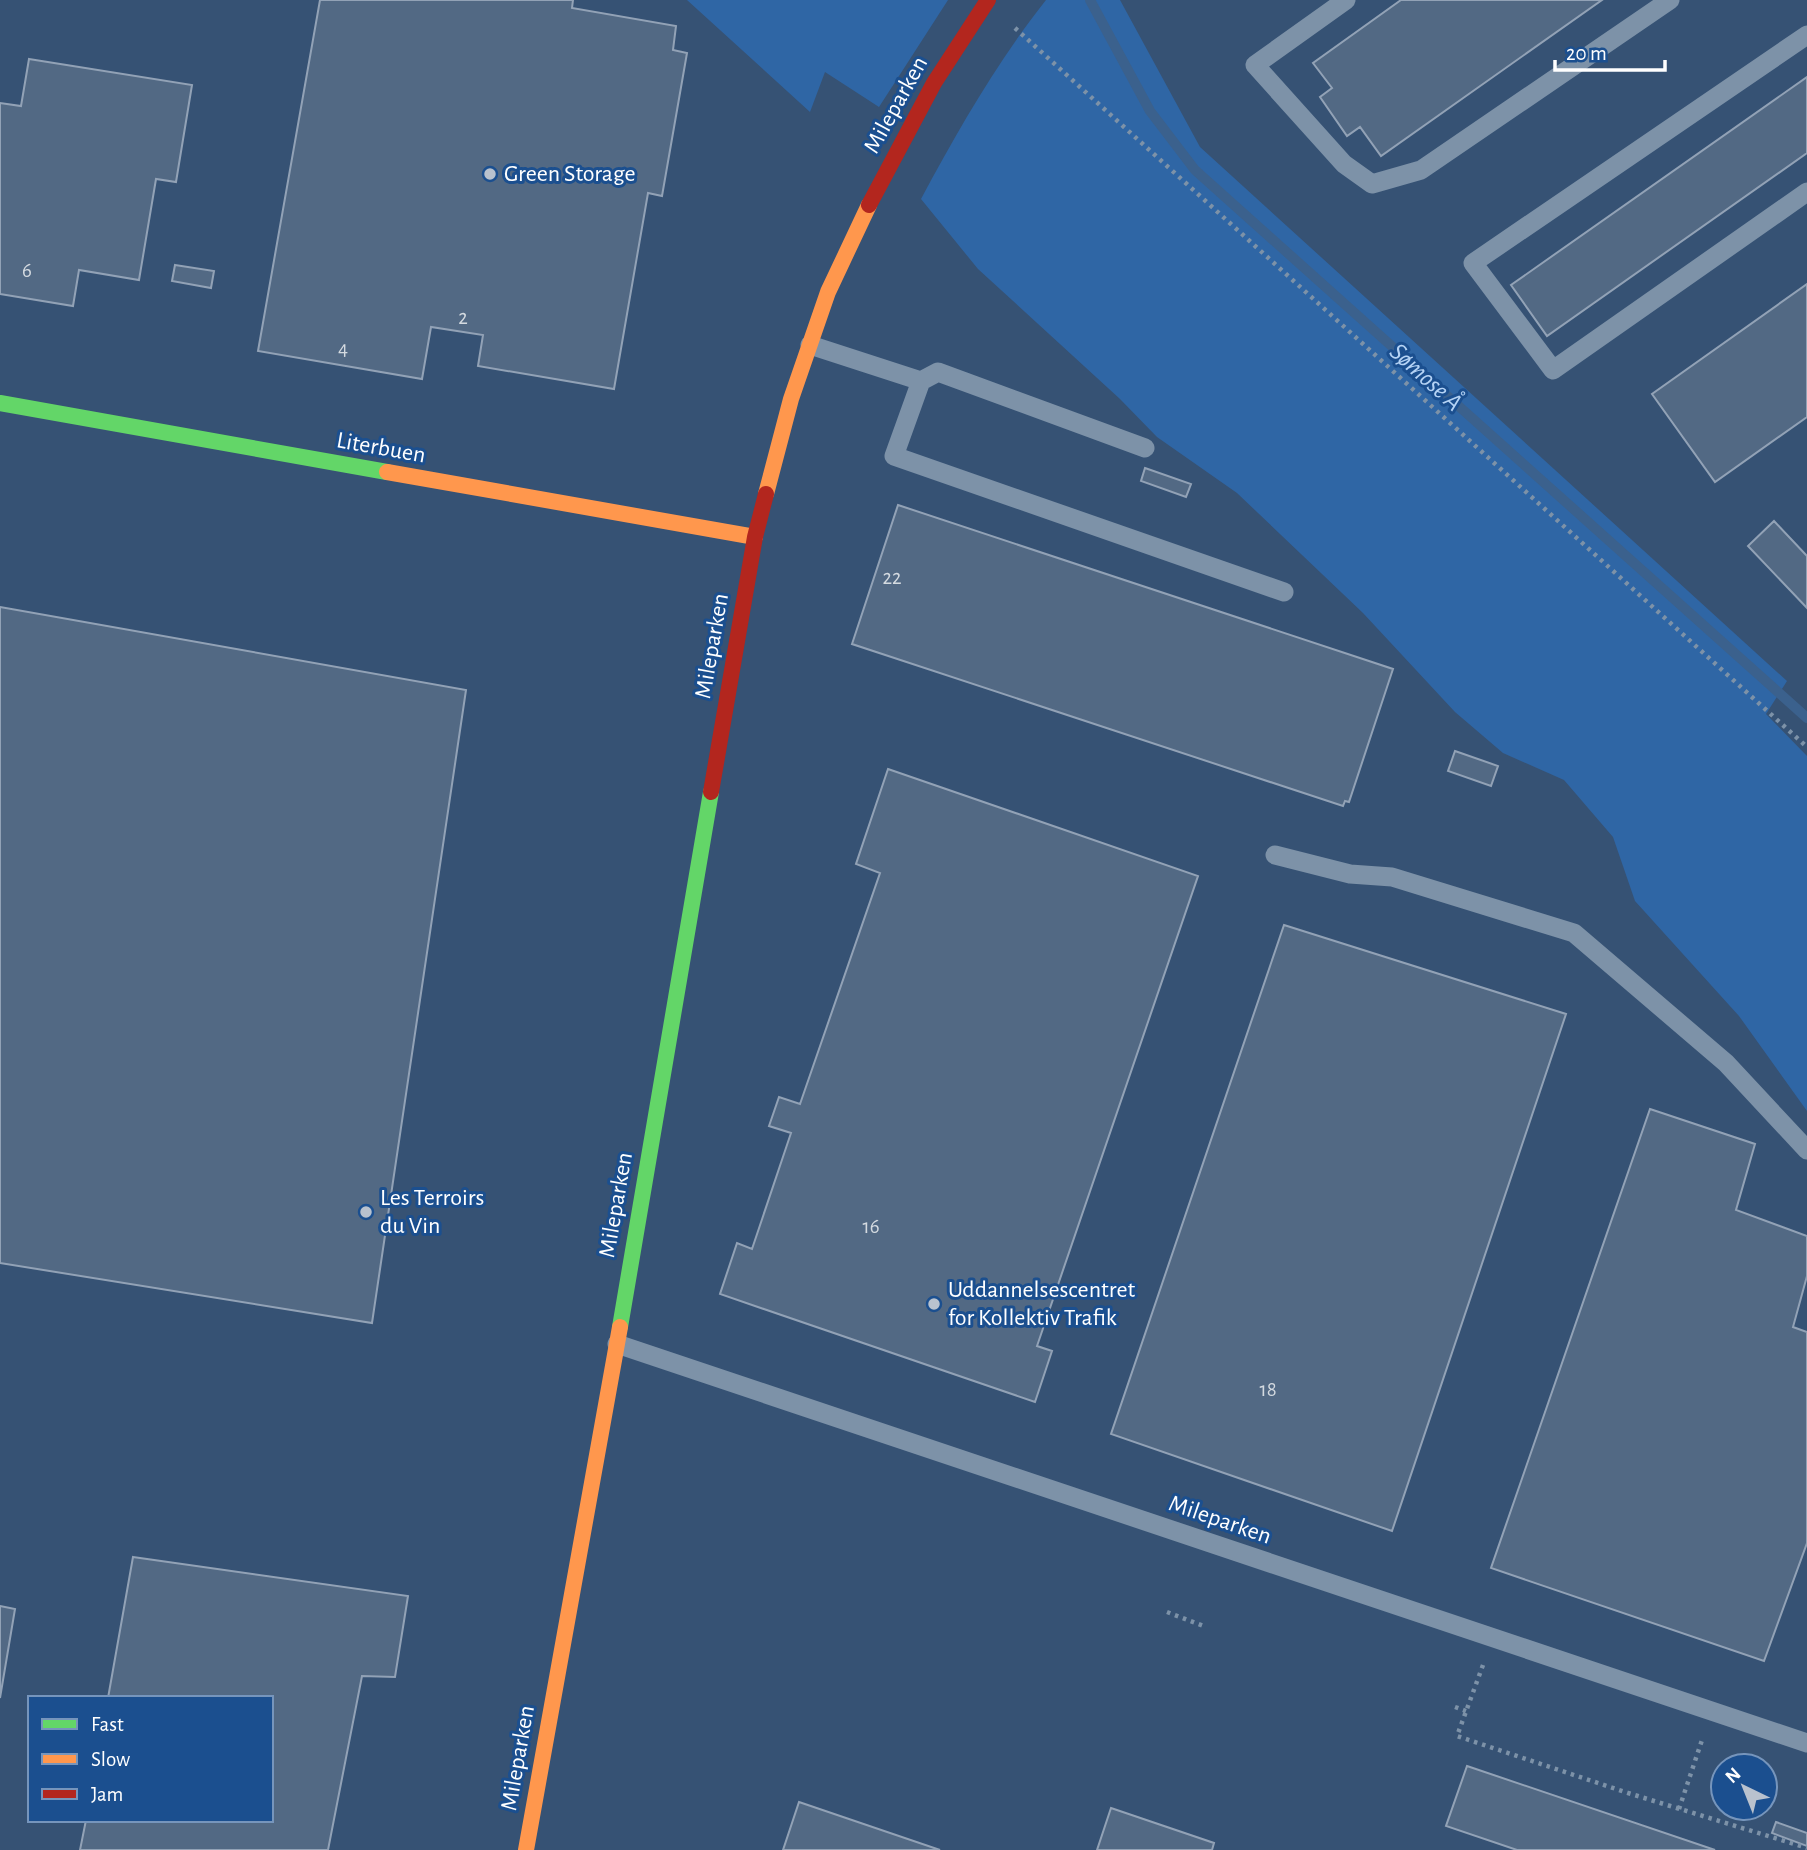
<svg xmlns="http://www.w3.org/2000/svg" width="1807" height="1850" font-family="'Alegreya Sans',sans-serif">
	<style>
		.green { fill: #2f66a5 }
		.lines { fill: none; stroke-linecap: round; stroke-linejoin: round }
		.stream { stroke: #3b618d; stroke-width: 10 }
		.building { fill: #526984; stroke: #92a2b6; stroke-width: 2 }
		.path { stroke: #7d92a8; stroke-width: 4.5; stroke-dasharray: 3.5 5; stroke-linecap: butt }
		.lane { stroke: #7d92a8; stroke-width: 19 }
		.fast { stroke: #63d668; stroke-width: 16 }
		.slow { stroke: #ff974d; stroke-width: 16 }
		.jam { stroke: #b3261e; stroke-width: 16 }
		.poi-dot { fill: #b9c2ce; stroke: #1b4f8f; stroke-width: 2.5 }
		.labels { text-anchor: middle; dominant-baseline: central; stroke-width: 6; stroke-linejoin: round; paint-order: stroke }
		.number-label { font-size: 21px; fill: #d4dae0 }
		.street-label { font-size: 24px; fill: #fff; stroke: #1b4f8f }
		.poi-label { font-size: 24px; fill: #fff; stroke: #1b4f8f; text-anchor: start }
		.water-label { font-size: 26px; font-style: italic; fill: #b5d3f5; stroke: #1b4f8f }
	</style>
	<rect width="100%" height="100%" fill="#365274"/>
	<path class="green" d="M 687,0 L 948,0 L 879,107 L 825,72 L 810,112 Z
		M 1046,0 L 1120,0 L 1200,147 L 1787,681 L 1766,714 L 1807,756 L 1807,1111 L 1739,1016 L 1635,901 L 1613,837 L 1564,780 L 1503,753 L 1455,712 L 1363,613 L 1237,493 L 1157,437 L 1120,399 L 978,269 L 921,199 C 958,130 997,62 1046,0 Z"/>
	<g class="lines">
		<path class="stream" d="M 1090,0 L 1150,111 L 1195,170 L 1807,718"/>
	</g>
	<path class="building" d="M 320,0 L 573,0 L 572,8 L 676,26 L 673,50 L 687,53 L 662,196 L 648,193 L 614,389 L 478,366 L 483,335 L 431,327 L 422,379 L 258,351 Z
		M 1401,0 L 1602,0 L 1381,156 L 1360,127 L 1347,136 L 1320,97 L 1332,88 L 1313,63 Z
		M 29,59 L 192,85 L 176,182 L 156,179 L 139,280 L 79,270 L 73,306 L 0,294 L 0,103 L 21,106 Z
		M 1807,77 L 1807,153 L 1547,336 L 1511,285 Z
		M 175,265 L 214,271 L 211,288 L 172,281 Z
		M 1807,284 L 1807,417 L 1715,482 L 1652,394 Z
		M 1145,468 L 1191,484 L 1186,497 L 1141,481 Z
		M 898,505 L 1393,669 L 1349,802 L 1345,801 L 1343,806 L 852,644 Z
		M 1774,521 L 1807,556 L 1807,608 L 1748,546 Z
		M 0,607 L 466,690 L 372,1323 L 0,1263 Z
		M 1455,751 L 1498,766 L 1491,786 L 1448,771 Z
		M 888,769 L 1198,876 L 1037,1346 L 1052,1351 L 1035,1402 L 720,1294 L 737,1243 L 752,1249 L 791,1133 L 769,1126 L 779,1097 L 800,1104 L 880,873 L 856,864 Z
		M 1284,925 L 1566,1014 L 1392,1531 L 1111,1434 Z
		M 1650,1109 L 1755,1144 L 1736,1210 L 1807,1236 L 1807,1276 L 1793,1327 L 1807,1332 L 1807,1543 L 1764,1661 L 1491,1568 Z
		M 133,1557 L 408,1596 L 395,1677 L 362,1676 L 328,1850 L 80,1850 L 86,1820 L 271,1820 L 271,1698 L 108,1698 Z
		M 0,1606 L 15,1609 L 0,1698 Z
		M 1467,1766 L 1715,1850 L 1517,1850 L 1446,1826 Z
		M 799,1802 L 940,1850 L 783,1850 Z
		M 1111,1808 L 1214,1843 L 1212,1850 L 1097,1850 Z
		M 1776,1822 L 1807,1833 L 1807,1846 L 1772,1833 Z"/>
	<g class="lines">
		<path class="path" d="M 1015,28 L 1807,747
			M 1167,1612 L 1206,1627
			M 1483,1665 L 1457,1736 L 1628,1793 L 1807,1848
			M 1455,1707 L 1466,1711
			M 1679,1809 L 1703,1737"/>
		<path class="lane" d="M 1346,0 L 1255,65 L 1344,164 L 1372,184 L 1421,170 L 1670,0
			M 1807,35 L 1473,263 L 1553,370 L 1807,192
			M 810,345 L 921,381 L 894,456 L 1284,592
			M 921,381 L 938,372 L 1145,448
			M 1275,855 L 1350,874 L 1392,877 L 1574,933 L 1726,1063 L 1807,1150
			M 617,1344 L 1807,1743"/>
		<path class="fast" d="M 0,403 L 387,472
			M 620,1327 L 711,792"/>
		<path class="slow" d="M 387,472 L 755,537
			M 766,494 L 791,399 L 828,292 L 869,205
			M 526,1850 L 620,1327"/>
		<path class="jam" d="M 869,205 L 934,83 L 988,0
			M 711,792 L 755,537 L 766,494"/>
	</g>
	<g class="poi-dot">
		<circle cx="490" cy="174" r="7"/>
		<circle cx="366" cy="1212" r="7"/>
		<circle cx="934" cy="1304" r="7"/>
	</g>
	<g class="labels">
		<g class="number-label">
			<text x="27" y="270">6</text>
			<text x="463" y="317">2</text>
			<text x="343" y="348">4</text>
			<text x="892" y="577">22</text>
			<text x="871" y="1226">16</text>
			<text x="1268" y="1389">18</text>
		</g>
		<g class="street-label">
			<text transform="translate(896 105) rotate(-61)">Mileparken</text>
			<text transform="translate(381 448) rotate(10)">Literbuen</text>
			<text transform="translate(712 646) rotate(-80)">Mileparken</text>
			<text transform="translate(616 1205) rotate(-80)">Mileparken</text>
			<text transform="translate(1220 1520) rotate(19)">Mileparken</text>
			<text transform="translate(518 1758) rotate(-80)">Mileparken</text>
		</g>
		<g class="poi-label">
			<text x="504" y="174">Green Storage</text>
			<text x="380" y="1198">Les Terroirs<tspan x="380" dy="28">du Vin</tspan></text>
			<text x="948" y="1290">Uddannelsescentret<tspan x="948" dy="28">for Kollektiv Trafik</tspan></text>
		</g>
		<g class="water-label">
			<text transform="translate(1426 377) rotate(42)">Sømose Å</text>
		</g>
	</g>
	<rect x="28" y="1696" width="245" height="126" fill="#1b4f8f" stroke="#7695bc" stroke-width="2"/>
	<rect x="42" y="1719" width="35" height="10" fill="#63d668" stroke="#7695bc" stroke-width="2"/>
	<text x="91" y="1731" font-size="21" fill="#ffffff">Fast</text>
	<rect x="42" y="1754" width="35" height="10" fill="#ff974d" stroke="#7695bc" stroke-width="2"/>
	<text x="91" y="1766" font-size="21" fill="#ffffff">Slow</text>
	<rect x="42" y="1789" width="35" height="10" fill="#b3261e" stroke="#7695bc" stroke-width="2"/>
	<text x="91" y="1801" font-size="21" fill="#ffffff">Jam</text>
	<g transform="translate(1744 1787) rotate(317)"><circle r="33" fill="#1b4f8f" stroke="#7695bc" stroke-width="2"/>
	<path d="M0-5L12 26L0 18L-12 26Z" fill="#b9c2ce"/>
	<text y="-10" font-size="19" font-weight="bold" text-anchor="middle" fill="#ffffff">N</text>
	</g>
	<path d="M1555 60v10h110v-10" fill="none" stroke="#ffffff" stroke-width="3.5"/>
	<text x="1566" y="60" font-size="21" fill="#ffffff" stroke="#1b4f8f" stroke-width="5" paint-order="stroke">20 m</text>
</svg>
